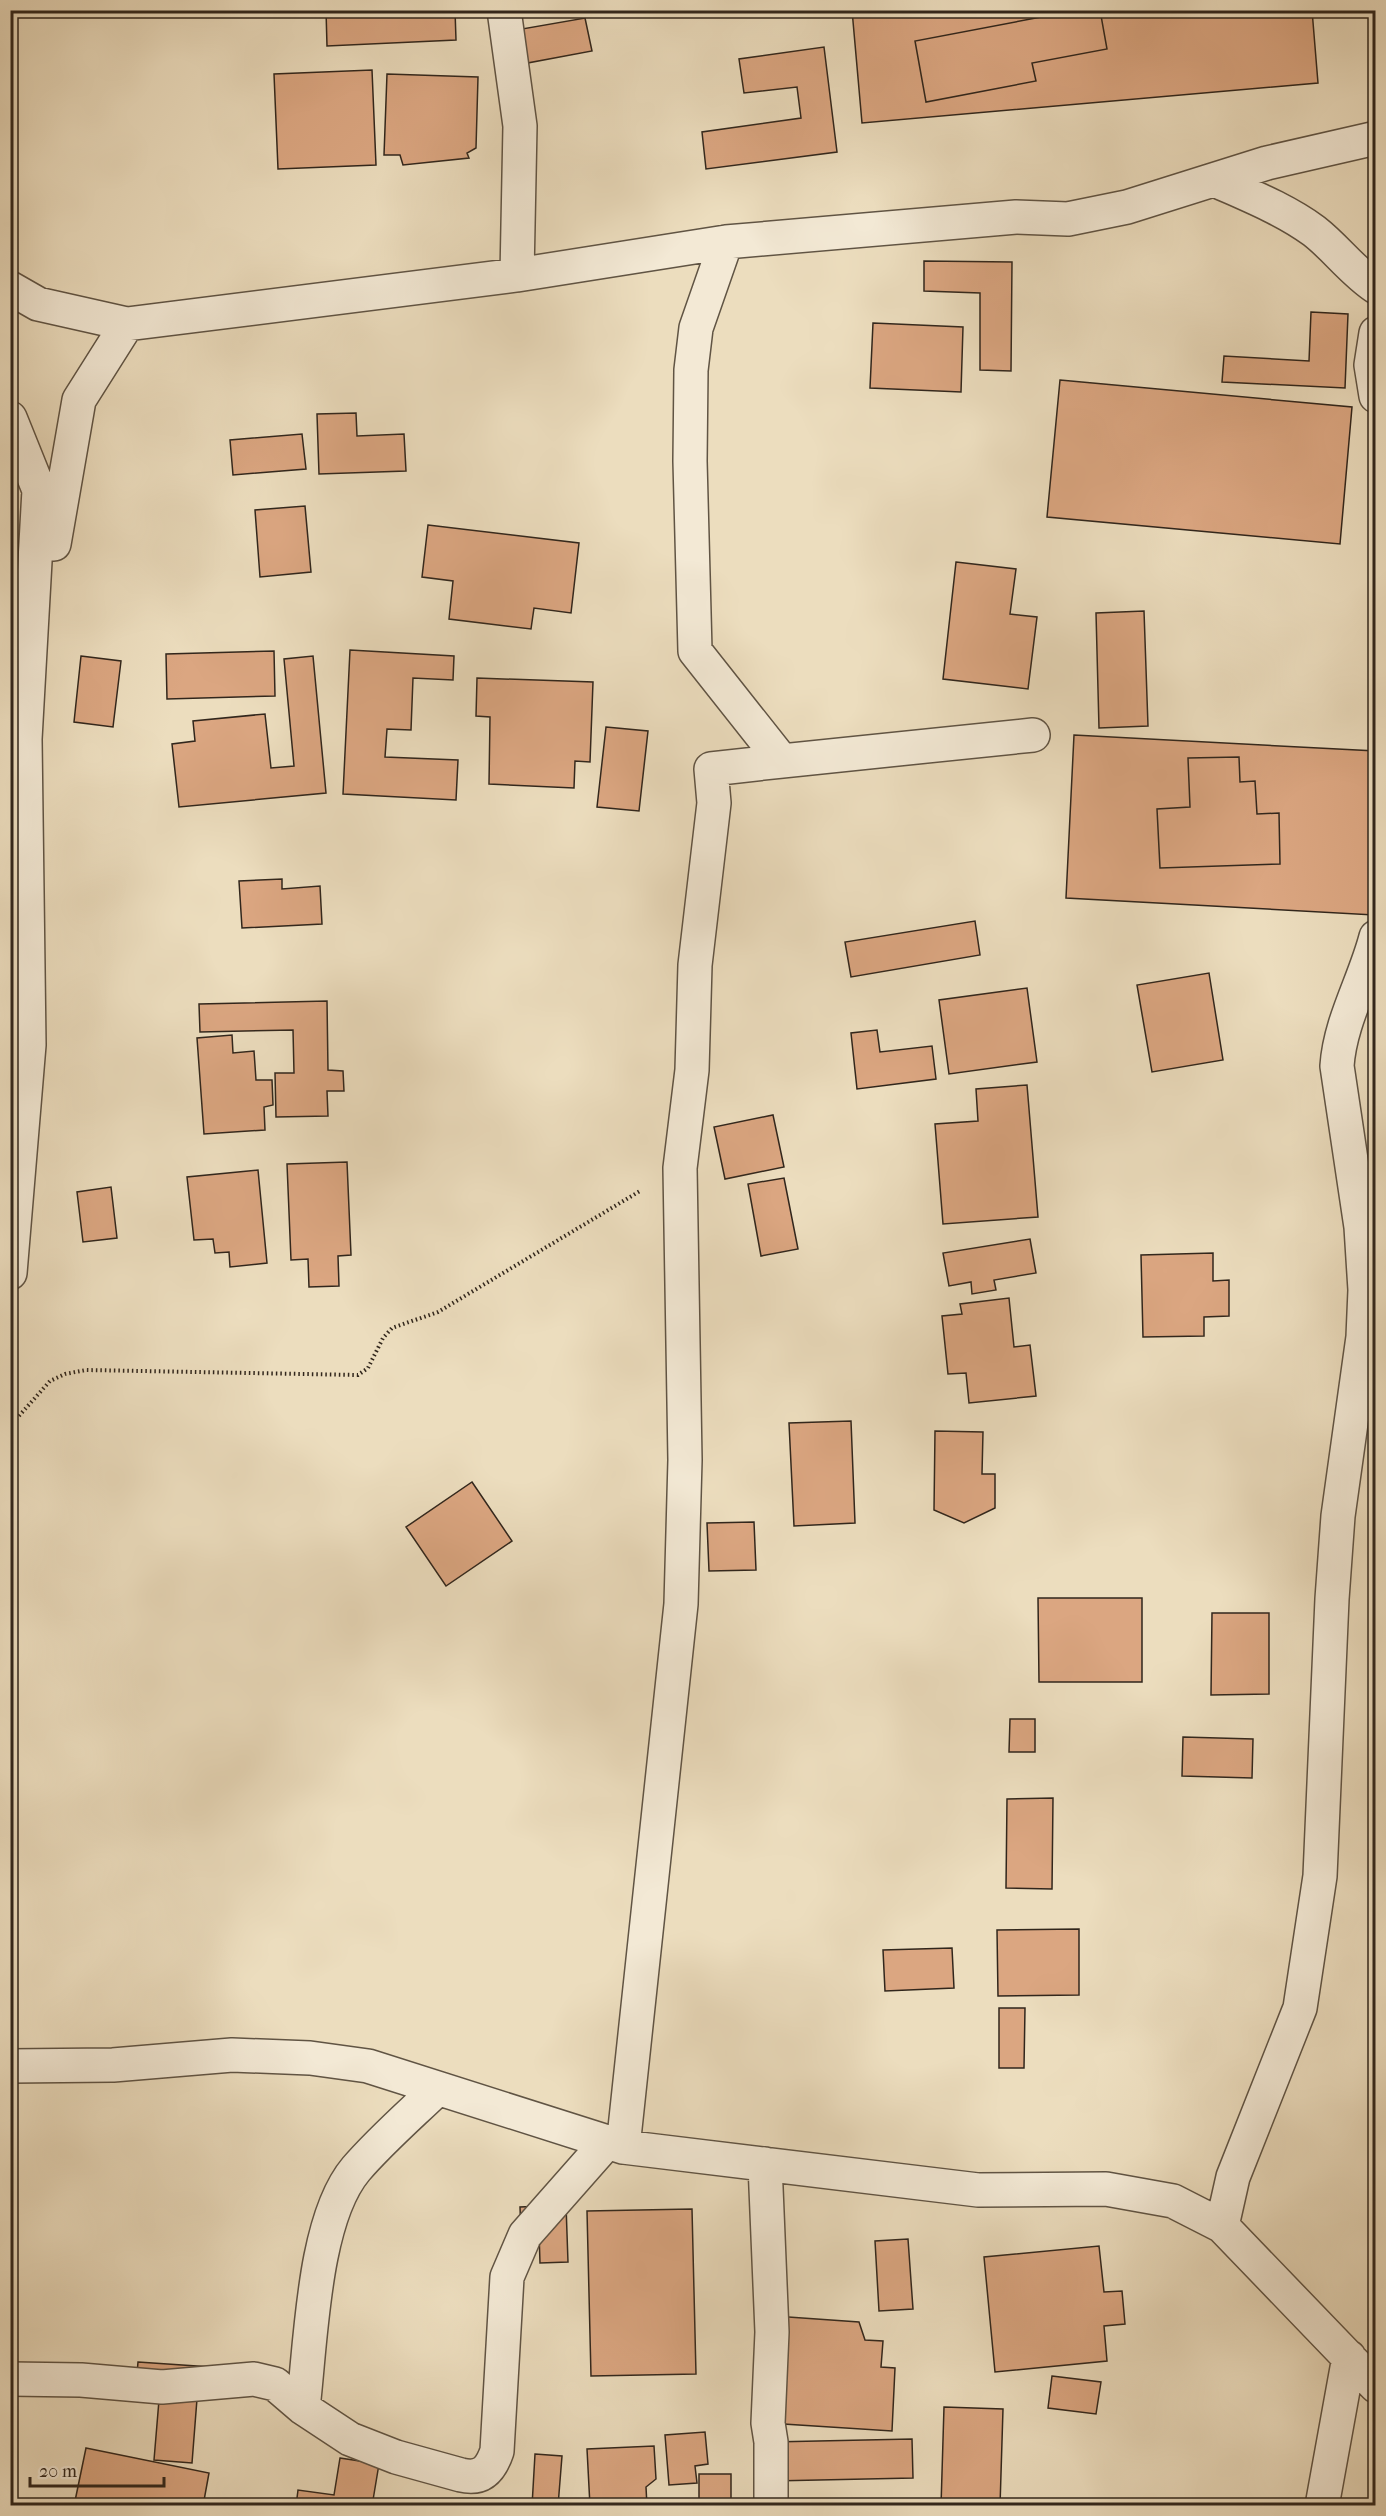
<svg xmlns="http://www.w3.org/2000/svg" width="1386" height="2516" font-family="'IM FELL French Canon',serif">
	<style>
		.building { fill: #dba681; stroke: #31261c; stroke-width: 1.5 }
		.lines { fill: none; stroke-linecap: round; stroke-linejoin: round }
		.minor-casing { stroke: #605444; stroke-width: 36 }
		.path { stroke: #31261c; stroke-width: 4; stroke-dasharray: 1.5 3; stroke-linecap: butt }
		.minor { stroke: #f3e9d5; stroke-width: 33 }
	</style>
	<rect width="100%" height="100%" fill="#ecddbe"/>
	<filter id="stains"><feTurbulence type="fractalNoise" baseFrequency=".00333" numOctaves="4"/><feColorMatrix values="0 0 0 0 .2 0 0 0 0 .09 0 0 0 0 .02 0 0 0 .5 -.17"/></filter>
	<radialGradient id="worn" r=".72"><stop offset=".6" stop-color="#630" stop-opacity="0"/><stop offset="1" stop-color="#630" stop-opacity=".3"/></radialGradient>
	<path class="building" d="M 10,10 L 21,11 L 10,33 Z
		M 326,10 L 455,10 L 456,40 L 327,46 Z
		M 852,10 L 1312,10 L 1318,83 L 862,123 Z
		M 1078,10 L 1100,10 L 1107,49 L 1032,63 L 1036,81 L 926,102 L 915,41 Z
		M 585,18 L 592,51 L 522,64 L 516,30 Z
		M 824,47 L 837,152 L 706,169 L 702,132 L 801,118 L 797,87 L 744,93 L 739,59 Z
		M 372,70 L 376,165 L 278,169 L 274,74 Z
		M 387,74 L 478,77 L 476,148 L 467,153 L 469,158 L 403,165 L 400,155 L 384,155 Z
		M 924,261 L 1012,262 L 1011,371 L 980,370 L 980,293 L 924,291 Z
		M 1311,312 L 1348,314 L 1345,388 L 1222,382 L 1224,356 L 1309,361 Z
		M 873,323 L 963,327 L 961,392 L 870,388 Z
		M 1060,380 L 1352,407 L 1340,544 L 1047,517 Z
		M 356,413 L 357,436 L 404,434 L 406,471 L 319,474 L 317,414 Z
		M 302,434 L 306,469 L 233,475 L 230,440 Z
		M 305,506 L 311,572 L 260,577 L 255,510 Z
		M 428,525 L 579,543 L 571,613 L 534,608 L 531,629 L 449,619 L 453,581 L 422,577 Z
		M 956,562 L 1016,569 L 1010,614 L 1037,617 L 1028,689 L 943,679 Z
		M 1144,611 L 1148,726 L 1099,728 L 1096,613 Z
		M 350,650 L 454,656 L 453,680 L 413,678 L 411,730 L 387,729 L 385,757 L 458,760 L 456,800 L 343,794 Z
		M 274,651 L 275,696 L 167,699 L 166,654 Z
		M 81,656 L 121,661 L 113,727 L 74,722 Z
		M 313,656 L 326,793 L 179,807 L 172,744 L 195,741 L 193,721 L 265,714 L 271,768 L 294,766 L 284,659 Z
		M 477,678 L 593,682 L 590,762 L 575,761 L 574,788 L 489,784 L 490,717 L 476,716 Z
		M 606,727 L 648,731 L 639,811 L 597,807 Z
		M 1074,735 L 1376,751 L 1374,915 L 1066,898 Z
		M 1239,757 L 1240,782 L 1255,781 L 1257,814 L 1279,813 L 1280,864 L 1160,868 L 1157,809 L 1190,807 L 1188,758 Z
		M 282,879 L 282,889 L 320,886 L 322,924 L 242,928 L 239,881 Z
		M 975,921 L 980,955 L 851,977 L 845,942 Z
		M 1209,973 L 1223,1060 L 1152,1072 L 1137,985 Z
		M 1027,988 L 1037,1062 L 949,1074 L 939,1000 Z
		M 327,1001 L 328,1070 L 343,1071 L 344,1091 L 327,1091 L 328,1116 L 276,1117 L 275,1073 L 294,1073 L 293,1030 L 200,1032 L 199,1004 Z
		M 877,1030 L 880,1052 L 932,1046 L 936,1079 L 857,1089 L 851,1033 Z
		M 232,1035 L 233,1053 L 254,1051 L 256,1080 L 272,1080 L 273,1105 L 264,1107 L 265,1130 L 204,1134 L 197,1038 Z
		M 1027,1085 L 1038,1217 L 943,1224 L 935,1124 L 978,1121 L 976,1089 Z
		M 773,1115 L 784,1167 L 725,1179 L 714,1127 Z
		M 347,1162 L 351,1255 L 338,1256 L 339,1286 L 309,1287 L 308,1259 L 291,1260 L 287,1164 Z
		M 258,1170 L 267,1263 L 230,1267 L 229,1252 L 215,1253 L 213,1239 L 194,1240 L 187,1177 Z
		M 784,1178 L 798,1249 L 761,1256 L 748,1184 Z
		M 111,1187 L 117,1238 L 83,1242 L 77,1192 Z
		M 1030,1239 L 1036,1273 L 994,1280 L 996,1290 L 972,1294 L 971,1282 L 949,1286 L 943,1253 Z
		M 1213,1253 L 1213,1281 L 1229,1280 L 1229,1316 L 1204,1317 L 1204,1336 L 1143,1337 L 1141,1255 Z
		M 1009,1298 L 1014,1347 L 1030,1345 L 1036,1396 L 969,1403 L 966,1373 L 948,1374 L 942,1316 L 962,1314 L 960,1304 Z
		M 851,1421 L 855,1523 L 794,1526 L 789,1423 Z
		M 935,1431 L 983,1432 L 982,1474 L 995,1474 L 995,1508 L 964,1523 L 934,1510 Z
		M 472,1482 L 512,1541 L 446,1586 L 406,1527 Z
		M 754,1522 L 756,1570 L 709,1571 L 707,1523 Z
		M 1038,1598 L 1142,1598 L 1142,1682 L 1039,1682 Z
		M 1212,1613 L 1269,1613 L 1269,1694 L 1211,1695 Z
		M 1010,1719 L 1035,1719 L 1035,1752 L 1009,1752 Z
		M 1183,1737 L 1253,1739 L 1252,1778 L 1182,1776 Z
		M 1053,1798 L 1052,1889 L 1006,1888 L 1007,1799 Z
		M 1079,1929 L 1079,1995 L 998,1996 L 997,1930 Z
		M 952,1948 L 954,1988 L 885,1991 L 883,1950 Z
		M 999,2008 L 1025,2008 L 1024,2068 L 999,2068 Z
		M 566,2205 L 568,2262 L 540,2263 L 539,2232 L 521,2234 L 520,2207 Z
		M 692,2209 L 696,2374 L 591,2376 L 587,2211 Z
		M 908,2239 L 913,2309 L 879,2311 L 875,2241 Z
		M 1099,2246 L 1104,2292 L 1122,2291 L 1125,2324 L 1104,2326 L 1107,2361 L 995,2372 L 984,2257 Z
		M 774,2316 L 859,2322 L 865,2340 L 883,2341 L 881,2367 L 895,2368 L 892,2431 L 768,2423 Z
		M 138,2362 L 211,2367 L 209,2400 L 197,2399 L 192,2463 L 154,2460 L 159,2400 L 135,2398 Z
		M 1052,2376 L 1101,2382 L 1096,2414 L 1048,2408 Z
		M 944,2407 L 1003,2409 L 1000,2506 L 941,2506 Z
		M 705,2432 L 708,2464 L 695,2466 L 697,2483 L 669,2485 L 665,2435 Z
		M 912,2439 L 913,2478 L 772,2481 L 771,2442 Z
		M 654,2446 L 656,2479 L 646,2487 L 647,2506 L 590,2506 L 587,2449 Z
		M 86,2448 L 209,2473 L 203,2506 L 98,2506 L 75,2501 Z
		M 535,2454 L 562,2456 L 558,2506 L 532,2506 Z
		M 340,2458 L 379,2464 L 372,2506 L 296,2506 L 298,2490 L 334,2495 Z
		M 699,2474 L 731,2474 L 731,2506 L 699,2506 Z"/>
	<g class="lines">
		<g class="minor-casing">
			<path id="minor" d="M 504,10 L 520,126 L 517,275
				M 1215,180 C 1248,195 1284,209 1314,231 C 1336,248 1352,271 1376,287
				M 10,288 L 38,304 L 127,324 L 517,275 L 726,242 L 1016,217 L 1068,219 L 1127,207 L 1267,163 L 1376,138
				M 1376,333 L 1371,365 L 1376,396
				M 10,418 L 39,490 L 25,739 L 29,1045 L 10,1273
				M 54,544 L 79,400 L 127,324
				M 782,761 L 1033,735
				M 10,2066 L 113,2065 L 232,2055 L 310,2058 L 368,2066 L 623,2147 L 978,2190 L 1106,2189 L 1173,2201 L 1222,2226 L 1376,2386
				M 623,2147 L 681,1604 L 685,1460 L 680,1168 L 692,1070 L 695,965 L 714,803 L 711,769 L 782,761 L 695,651 L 690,461 L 691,370 L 696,328 L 726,242
				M 765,2164 L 772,2332 L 768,2423 L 771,2442 L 771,2506
				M 1222,2226 L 1233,2177 L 1300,2008 L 1320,1876 L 1332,1599 L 1338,1516 L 1363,1337 L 1365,1290 L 1361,1227 L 1337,1066 C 1340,1021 1365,980 1376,937
				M 10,2379 L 81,2380 L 162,2387 L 254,2379 L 275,2384 L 303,2408 L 350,2439 L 396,2457 L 461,2475 C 482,2480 491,2469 497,2451 L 507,2277 L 525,2235 L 607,2142
				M 303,2408 C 311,2342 313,2220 356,2169 C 380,2141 410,2115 437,2089
				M 1322,2506 L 1349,2357"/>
		</g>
		<path class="path" d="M 10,1426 L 50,1381 L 65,1374 L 86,1370 L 358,1375 L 368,1368 L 383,1338 L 392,1328 L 438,1312 L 640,1191"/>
		<use href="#minor" class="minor"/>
	</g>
	<rect width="1386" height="2516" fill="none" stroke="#ecddbe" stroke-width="36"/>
	<rect x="12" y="12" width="1362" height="2492" fill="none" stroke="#31261c" stroke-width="3"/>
	<rect x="18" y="18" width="1350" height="2480" fill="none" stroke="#31261c" stroke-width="1.5"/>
	<path d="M30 2477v9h134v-9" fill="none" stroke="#31261c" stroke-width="3"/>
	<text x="39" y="2477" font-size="18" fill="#31261c" stroke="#f3e9d5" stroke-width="4.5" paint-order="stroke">20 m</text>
	<rect width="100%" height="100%" filter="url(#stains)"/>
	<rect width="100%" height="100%" fill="url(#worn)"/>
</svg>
